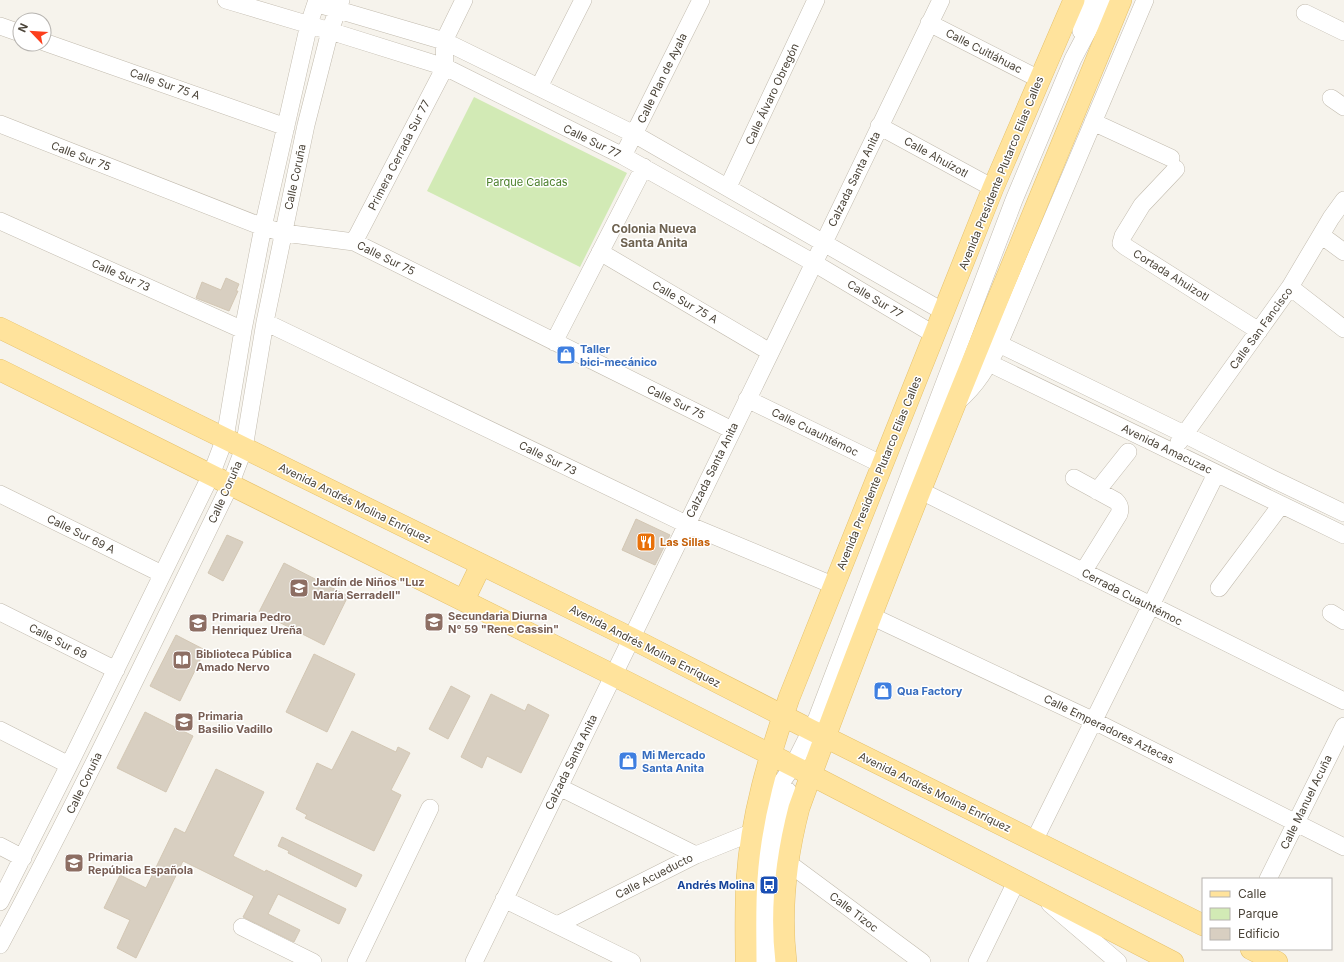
<svg xmlns="http://www.w3.org/2000/svg" width="1344" height="962" font-family="Inter,sans-serif">
	<style>
		.green { fill: #d2eab5 }
		.building { fill: #d8cfc1; stroke: #d3c7b4 }
		.lines { fill: none; stroke-linecap: round; stroke-linejoin: round }
		.minor-casing { stroke: #c2bbae; stroke-width: 18 }
		.major-casing { stroke: #e6c16a; stroke-width: 22 }
		.minor { stroke: #fff; stroke-width: 17 }
		.major { stroke: #ffe39c; stroke-width: 21 }
		.labels { text-anchor: middle; dominant-baseline: central; stroke-width: 3; stroke-linejoin: round; paint-order: stroke }
		.street-label { font-size: 11px; fill: #4b4439; stroke: #fff }
		.park-label { font-size: 11px; fill: #4a7f2a; stroke: #fff }
		.shop-label { font-size: 11px; font-weight: bold; fill: #366cbe; stroke: #fff; text-anchor: start }
		.food-label { font-size: 11px; font-weight: bold; fill: #c56008; stroke: #fff; text-anchor: start }
		.education-label { font-size: 11px; font-weight: bold; fill: #785e54; stroke: #fff; text-anchor: start }
		.transit-label { font-size: 11px; font-weight: bold; fill: #164399; stroke: #fff; text-anchor: end }
		.neighbourhood-label { font-size: 12px; font-weight: bold; fill: #6e6250; stroke: #fff }
	</style>
	<rect width="100%" height="100%" fill="#f6f3ec"/>
	<path class="green" d="M 474,97 L 627,173 L 580,267 L 427,191 Z"/>
	<path class="building" d="M 226,278 L 239,284 L 236,291 L 238,291 L 229,311 L 196,298 L 202,282 L 221,290 Z
		M 636,519 L 670,535 L 655,565 L 622,550 Z
		M 227,535 L 243,542 L 223,581 L 208,573 Z
		M 284,563 L 348,596 L 324,645 L 259,612 Z
		M 176,635 L 205,650 L 180,701 L 150,686 Z
		M 314,654 L 355,674 L 327,732 L 286,712 Z
		M 451,686 L 470,696 L 448,739 L 429,729 Z
		M 491,694 L 525,711 L 528,704 L 549,715 L 521,773 L 487,756 L 482,768 L 461,757 Z
		M 145,712 L 193,736 L 166,792 L 117,768 Z
		M 352,731 L 396,752 L 398,747 L 410,753 L 391,790 L 401,795 L 374,851 L 305,818 L 307,815 L 296,809 L 317,763 L 332,770 Z
		M 216,769 L 264,792 L 233,856 L 265,872 L 266,870 L 346,909 L 339,924 L 278,894 L 268,914 L 300,930 L 294,942 L 243,917 L 254,896 L 183,861 L 136,958 L 117,948 L 130,920 L 104,908 L 120,875 L 146,888 L 175,828 L 185,833 Z
		M 282,837 L 362,875 L 356,887 L 288,853 L 289,851 L 278,846 Z"/>
	<g class="lines">
		<g class="minor-casing">
			<path id="minor" d="M 226,0 L 330,31 L 445,67 L 623,156 L 814,263 L 935,335
				M 325,6 L 444,41 L 634,134 L 944,312
				M 1305,13 L 1344,32
				M 929,23 L 1039,79
				M 0,26 L 20,33
				M 1081,31 L 1088,0
				M 44,42 L 286,127
				M 539,87 L 583,0
				M 1331,98 L 1344,107
				M 1093,122 L 1171,158
				M 0,124 L 263,227 L 284,233 L 354,242 L 732,430
				M 879,126 L 993,188
				M 623,156 L 701,0
				M 1176,169 L 1142,205 L 1123,236 L 1121,243 L 1126,247 L 1259,331
				M 728,187 L 816,0
				M 0,221 L 243,330
				M 1321,235 L 1344,252
				M 354,242 L 445,67 L 444,41 L 464,0
				M 600,252 L 770,352
				M 1290,287 L 1344,329
				M 265,322 L 686,524 L 835,586
				M 554,342 L 644,167
				M 999,344 L 1184,434 L 1271,478 L 1344,513
				M 989,363 L 1344,535
				M 747,399 L 883,465
				M 958,401 C 977,385 987,367 999,344 L 1145,0
				M 1179,442 L 1290,287 L 1331,218 L 1344,200
				M 1074,478 L 1116,501 C 1120,505 1121,508 1119,514 L 1083,572
				M 921,491 L 1344,701
				M 1097,491 L 1128,452
				M 0,494 L 162,574
				M 1219,588 L 1281,505
				M 0,612 L 116,670
				M 1331,613 L 1344,621
				M 871,616 L 1094,721 L 1344,847
				M 0,730 L 69,765
				M 559,787 L 696,855
				M 1034,841 L 1216,474
				M 0,846 L 23,858
				M 787,862 L 922,962
				M 1268,879 L 1344,726
				M 504,899 L 632,962
				M 0,902 L 69,765 L 211,475 L 225,438 L 243,330 L 263,227 L 309,24 L 317,0
				M 1050,904 L 1118,962
				M 557,925 L 696,855 L 753,832
				M 242,927 L 313,962
				M 0,945 C 81,794 155,639 230,485 L 244,448 L 265,322 L 306,125 L 330,31 L 341,0
				M 356,962 L 430,808
				M 474,962 L 814,263 L 941,0
				M 760,962 L 759,950 L 768,817 L 779,786 L 793,766 L 817,718 L 1014,200 L 1073,59 L 1104,0
				M 772,962 L 771,951 L 781,818 L 788,791
				M 977,962 L 1016,882"/>
		</g>
		<g class="major-casing">
			<path id="major" d="M 0,328 L 631,638 L 811,730 L 1203,925
				M 0,370 L 613,675 L 811,775 L 1173,962
				M 464,600 L 481,565
				M 1251,949 L 1277,962
				M 746,962 C 746,935 745,907 747,879 C 751,816 769,757 789,698 L 993,188 L 1074,0
				M 786,962 C 780,911 786,858 799,808 C 898,535 1011,268 1121,0"/>
		</g>
		<use href="#minor" class="minor"/>
		<use href="#major" class="major"/>
	</g>
	<defs>
		<g id="shop-square" transform="scale(1)"><rect x="-9" y="-9" width="18" height="18" rx="4" fill="#3f7fe0" stroke="#fff"/><path d="M-5-2.5h2.3a2.7 3.5 0 0 1 5.4 0H5L5.5 6h-11ZM-1.5-2.5h3a1.5 2.3 0 0 0-3 0Z" fill="#fff"/></g>
		<g id="restaurant-square" transform="scale(1)"><rect x="-9" y="-9" width="18" height="18" rx="4" fill="#e8710a" stroke="#fff"/><path d="M-5-6h1v4h1v-4h1v4h1v-4h1v5L-1.5 .5V6h-2V.5L-5-1ZM5-6V6H3V1.5H1.5Q1.5-4 5-6Z" fill="#fff"/></g>
		<g id="school-square" transform="scale(1)"><rect x="-9" y="-9" width="18" height="18" rx="4" fill="#8d6e63" stroke="#fff"/><path d="M0-5L7-2L0 1L-7-2ZM-4 1L0 2.5L4 1V4Q0 6-4 4Z" fill="#fff"/></g>
		<g id="library-square" transform="scale(1)"><rect x="-9" y="-9" width="18" height="18" rx="4" fill="#8d6e63" stroke="#fff"/><path d="M-6-4Q-3-5.5-.7-3.5V5Q-3 3-6 4ZM6-4Q3-5.5 .7-3.5V5Q3 3 6 4Z" fill="#fff"/></g>
		<g id="bus-square" transform="scale(1)"><rect x="-9" y="-9" width="18" height="18" rx="4" fill="#1a4fb4" stroke="#fff"/><path d="M-5-6H5V4H4V6H2V4H-2V6H-4V4H-5ZM-3.5-4V0h7V-4ZM-3.5 1.2v1.5H-2V1.2ZM2 1.2v1.5H3.5V1.2Z" fill="#fff"/></g>
	</defs>
	<g fill-rule="evenodd">
		<use href="#shop-square" x="566" y="355"/>
		<use href="#restaurant-square" x="646" y="542"/>
		<use href="#school-square" x="299" y="588"/>
		<use href="#school-square" x="434" y="622"/>
		<use href="#school-square" x="198" y="623"/>
		<use href="#library-square" x="182" y="660"/>
		<use href="#shop-square" x="883" y="691"/>
		<use href="#school-square" x="184" y="722"/>
		<use href="#shop-square" x="628" y="761"/>
		<use href="#school-square" x="74" y="863"/>
		<use href="#bus-square" x="769" y="885"/>
	</g>
	<g class="labels">
		<g class="street-label">
			<text transform="translate(984 51) rotate(27)">Calle Cuitláhuac</text>
			<text transform="translate(662 78) rotate(-64)">Calle Plan de Ayala</text>
			<text transform="translate(165 84) rotate(19)">Calle Sur 75 A</text>
			<text transform="translate(772 94) rotate(-65)">Calle Álvaro Obregón</text>
			<text transform="translate(592 141) rotate(26)">Calle Sur 77</text>
			<text transform="translate(399 155) rotate(-63)">Primera Cerrada Sur 77</text>
			<text transform="translate(81 156) rotate(21)">Calle Sur 75</text>
			<text transform="translate(936 157) rotate(29)">Calle Ahuízotl</text>
			<text transform="translate(1001 173) rotate(-68)">Avenida Presidente Plutarco Elías Calles</text>
			<text transform="translate(295 177) rotate(-78)">Calle Coruña</text>
			<text transform="translate(854 179) rotate(-64)">Calzada Santa Anita</text>
			<text transform="translate(386 258) rotate(26)">Calle Sur 75</text>
			<text transform="translate(121 275) rotate(24)">Calle Sur 73</text>
			<text transform="translate(1171 275) rotate(32)">Cortada Ahuizotl</text>
			<text transform="translate(875 299) rotate(31)">Calle Sur 77</text>
			<text transform="translate(685 302) rotate(30)">Calle Sur 75 A</text>
			<text transform="translate(1261 328) rotate(-54)">Calle San Fancisco</text>
			<text transform="translate(676 402) rotate(26)">Calle Sur 75</text>
			<text transform="translate(815 432) rotate(26)">Calle Cuauhtémoc</text>
			<text transform="translate(1167 449) rotate(26)">Avenida Amacuzac</text>
			<text transform="translate(548 458) rotate(26)">Calle Sur 73</text>
			<text transform="translate(712 470) rotate(-64)">Calzada Santa Anita</text>
			<text transform="translate(879 473) rotate(-68)">Avenida Presidente Plutarco Elías Calles</text>
			<text transform="translate(225 492) rotate(-66)">Calle Coruña</text>
			<text transform="translate(355 503) rotate(26)">Avenida Andrés Molina Enríquez</text>
			<text transform="translate(81 534) rotate(26)">Calle Sur 69 A</text>
			<text transform="translate(1132 597) rotate(27)">Cerrada Cuauhtémoc</text>
			<text transform="translate(58 641) rotate(27)">Calle Sur 69</text>
			<text transform="translate(645 646) rotate(27)">Avenida Andrés Molina Enríquez</text>
			<text transform="translate(1109 729) rotate(26)">Calle Emperadores Aztecas</text>
			<text transform="translate(571 762) rotate(-64)">Calzada Santa Anita</text>
			<text transform="translate(84 783) rotate(-64)">Calle Coruña</text>
			<text transform="translate(935 792) rotate(26)">Avenida Andrés Molina Enríquez</text>
			<text transform="translate(1306 802) rotate(-64)">Calle Manuel Acuña</text>
			<text transform="translate(654 876) rotate(-27)">Calle Acueducto</text>
			<text transform="translate(854 912) rotate(37)">Calle Tizoc</text>
		</g>
		<g class="park-label">
			<text x="527" y="182">Parque Calacas</text>
		</g>
		<g class="shop-label">
			<text x="580" y="349">Taller<tspan x="580" dy="13">bici-mecánico</tspan></text>
			<text x="897" y="691">Qua Factory</text>
			<text x="642" y="755">Mi Mercado<tspan x="642" dy="13">Santa Anita</tspan></text>
		</g>
		<g class="food-label">
			<text x="660" y="542">Las Sillas</text>
		</g>
		<g class="education-label">
			<text x="313" y="582">Jardín de Niños "Luz<tspan x="313" dy="13">María Serradell"</tspan></text>
			<text x="448" y="616">Secundaria Diurna<tspan x="448" dy="13">N° 59 "Rene Cassin"</tspan></text>
			<text x="212" y="617">Primaria Pedro<tspan x="212" dy="13">Henriquez Ureña</tspan></text>
			<text x="196" y="654">Biblioteca Pública<tspan x="196" dy="13">Amado Nervo</tspan></text>
			<text x="198" y="716">Primaria<tspan x="198" dy="13">Basilio Vadillo</tspan></text>
			<text x="88" y="857">Primaria<tspan x="88" dy="13">República Española</tspan></text>
		</g>
		<g class="transit-label">
			<text x="755" y="885">Andrés Molina</text>
		</g>
		<g class="neighbourhood-label">
			<text x="654" y="228">Colonia Nueva<tspan x="654" dy="14">Santa Anita</tspan></text>
		</g>
	</g>
	<rect x="1202" y="878" width="130" height="72" fill="#ffffff" stroke="#b7b4b0"/>
	<rect x="1210" y="891" width="20" height="6" fill="#ffe39c" stroke="#b7b4b0"/>
	<text x="1238" y="898" font-size="12" fill="#4b4439">Calle</text>
	<rect x="1210" y="908" width="20" height="12" fill="#d2eab5" stroke="#b7b4b0"/>
	<text x="1238" y="918" font-size="12" fill="#4b4439">Parque</text>
	<rect x="1210" y="928" width="20" height="12" fill="#d8cfc1" stroke="#b7b4b0"/>
	<text x="1238" y="938" font-size="12" fill="#4b4439">Edificio</text>
	<g transform="translate(32 32) rotate(295)"><circle r="19" fill="#ffffff" stroke="#b7b4b0"/>
	<path d="M0-3L7 15L0 10L-7 15Z" fill="#fc3f1d"/>
	<text y="-6" font-size="11" font-weight="bold" text-anchor="middle" fill="#4b4439">N</text>
	</g>
</svg>
